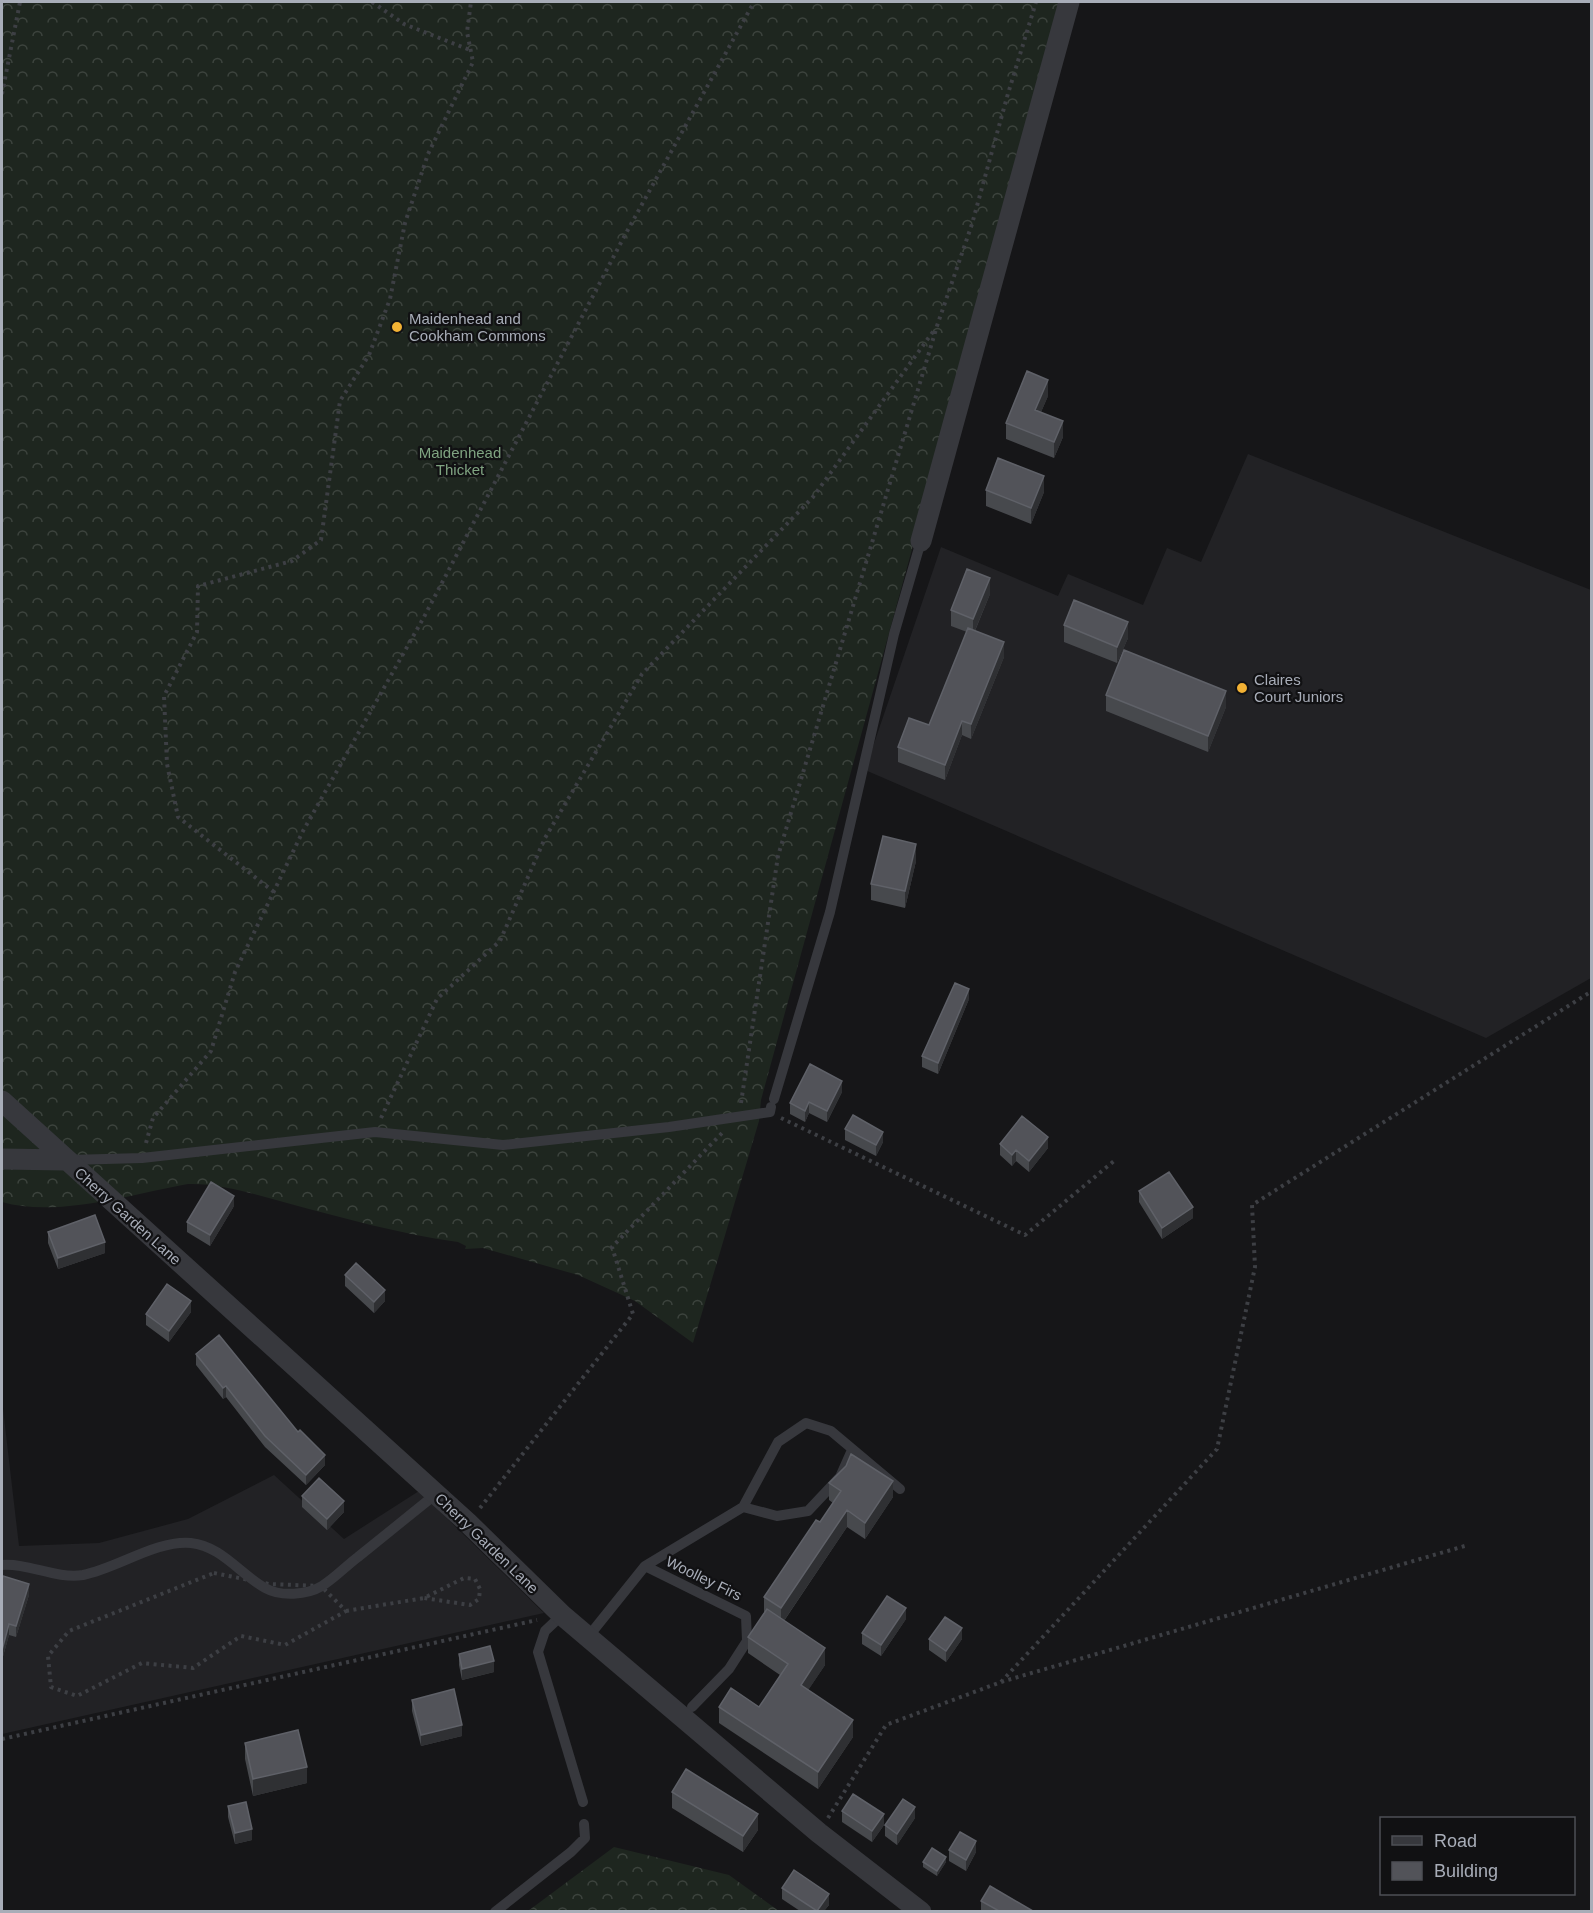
<svg xmlns="http://www.w3.org/2000/svg" width="1593" height="1913" font-family="Arial,sans-serif">
	<style>
		.built { fill: #222225 }
		.forest { fill: url(#forest-crowns) }
		.lines { fill: none; stroke-linecap: round; stroke-linejoin: round }
		.path { stroke: #3d3f44; stroke-width: 4; stroke-dasharray: 3 4.5; stroke-linecap: butt }
		.lane { stroke: #37383d; stroke-width: 10 }
		.street { stroke: #37383d; stroke-width: 21 }
		.wall { fill: #47494d }
		.shaded-wall { fill: #2f3033 }
		.building { fill: #525359; stroke: #5f6168; stroke-width: 1.5 }
		.poi-dot { fill: #f2b134; stroke: #111113; stroke-width: 2 }
		.labels { text-anchor: middle; dominant-baseline: central; stroke-width: 4.5; stroke-linejoin: round; paint-order: stroke }
		.poi-label { font-size: 15px; fill: #a8adb8; stroke: #111113; text-anchor: start }
		.park-label { font-size: 15px; fill: #7fa381; stroke: #111113 }
		.street-label { font-size: 15px; fill: #a8adb8; stroke: #111113 }
	</style>
	<defs>
		<pattern id="forest-crowns" width="20" height="18" patternUnits="userSpaceOnUse" patternTransform="scale(1.5)"><rect width="20" height="18" fill="#1e261f"/><path d="M2 6a3 3 0 1 1 6 0M12 15a3 3 0 1 1 6 0" fill="none" stroke="#3c433d"/></pattern>
	</defs>
	<rect width="100%" height="100%" fill="#161618"/>
	<path class="built" d="M 1248,454 L 1591,590 L 1591,978 L 1486,1038 L 865,770 L 941,547 L 1058,596 L 1068,574 L 1143,605 L 1167,548 L 1201,562 Z
		M 2,1400 L 19,1546 L 99,1543 L 188,1519 L 274,1475 L 344,1539 L 419,1491 L 544,1613 L 2,1734 Z"/>
	<path class="forest" d="M 2,2 L 1062,2 L 761,1100 L 759,1121 L 693,1343 L 635,1301 L 578,1275 L 483,1248 L 465,1249 L 466,1246 L 458,1242 C 400,1234 343,1218 287,1203 C 256,1195 221,1183 188,1184 C 132,1194 57,1218 2,1202 Z
		M 614,1847 L 729,1875 L 779,1911 L 528,1911 Z"/>
	<g class="lines">
		<path class="path" d="M 372,2 L 404,24 L 470,50
			M 2,94 L 20,2
			M 274,892 L 178,817 L 167,764 L 164,696 L 197,632 L 198,586 L 292,561 L 321,540 L 340,401 L 369,355 L 390,299 L 405,223 L 428,154 L 473,62 L 467,32 L 471,2
			M 741,1103 L 778,856 L 937,326 L 972,224 L 1007,97 L 1036,2
			M 381,1118 L 437,999 L 500,941 L 545,838 L 642,674 L 813,497 L 935,329
			M 781,1118 L 1025,1235 L 1114,1161
			M 146,1143 L 153,1118 L 211,1051 L 235,972 L 303,831 L 424,617 L 625,235 L 754,2
			M 480,1508 L 633,1314 L 612,1247 L 722,1133
			M 214,1573 L 269,1584 L 321,1586 L 346,1611 L 285,1645 L 241,1636 L 193,1668 L 142,1663 L 77,1696 L 51,1687 L 48,1656 L 69,1631 Z
			M 346,1611 L 424,1598 L 464,1578 L 475,1579 L 480,1589 L 479,1599 L 470,1605 L 424,1598
			M 1001,1682 L 1217,1449 L 1255,1267 L 1252,1205 L 1592,991
			M 2,1739 L 537,1620
			M 828,1818 L 886,1725 L 1001,1682 L 1468,1545"/>
		<path class="lane" d="M 774,1099 L 830,912 L 894,634 L 921,541
			M 69,1160 L 142,1158 L 375,1132 L 503,1145 L 669,1127 L 770,1112 L 771,1107
			M 743,1507 L 778,1442 L 806,1423 L 831,1431 L 900,1489
			M 2,1565 C 29,1563 55,1579 83,1575 C 118,1568 156,1540 191,1543 C 221,1546 240,1574 265,1588 C 281,1597 307,1595 322,1586 C 335,1578 346,1566 358,1557 C 384,1536 410,1515 436,1494
			M 645,1566 L 746,1616 L 747,1641 L 729,1669 L 692,1707
			M 562,1615 L 545,1631 L 538,1652 L 583,1802
			M 588,1637 L 645,1566 L 743,1507 L 777,1516 L 808,1511 L 840,1477 L 852,1450
			M 495,1912 L 571,1852 L 585,1838 L 584,1824"/>
		<path class="street" d="M 921,541 L 1069,2
			M 2,1101 L 468,1523 L 562,1615 L 819,1833 L 921,1912
			M 2,1159 L 65,1160"/>
	</g>
	<path class="wall" d="M 1048,396 L 1041,412 L 1063,437 L 1054,458 L 1006,439 L 1006,423 Z
		M 986,490 L 1044,492 L 1031,524 L 986,506 Z
		M 990,594 L 975,631 L 1004,657 L 971,739 L 962,735 L 945,780 L 898,762 L 898,747 L 929,725 L 967,632 L 951,626 L 951,610 Z
		M 1064,625 L 1128,638 L 1117,663 L 1064,642 Z
		M 1106,695 L 1226,707 L 1208,752 L 1106,711 Z
		M 916,861 L 905,908 L 871,900 L 871,884 Z
		M 969,999 L 938,1074 L 922,1067 L 922,1056 Z
		M 842,1092 L 827,1122 L 809,1113 L 805,1122 L 790,1114 L 790,1103 Z
		M 845,1129 L 883,1142 L 876,1156 L 845,1140 Z
		M 1000,1144 L 1048,1148 L 1029,1172 L 1016,1161 L 1012,1166 L 1000,1155 Z
		M 1139,1191 L 1193,1218 L 1162,1239 L 1139,1202 Z
		M 234,1206 L 210,1246 L 187,1232 L 187,1222 Z
		M 48,1232 L 105,1253 L 58,1269 L 48,1243 Z
		M 345,1275 L 385,1301 L 374,1313 L 345,1286 Z
		M 191,1312 L 169,1342 L 146,1325 L 146,1314 Z
		M 196,1354 L 298,1432 L 325,1465 L 306,1485 L 265,1447 L 226,1397 L 223,1399 L 196,1365 Z
		M 829,1483 L 893,1497 L 865,1539 L 847,1527 L 784,1621 L 825,1665 L 808,1690 L 853,1737 L 818,1789 L 719,1723 L 719,1707 L 759,1707 L 780,1675 L 748,1653 L 748,1637 L 764,1613 L 764,1597 L 820,1522 L 833,1503 L 829,1500 Z
		M 302,1496 L 344,1512 L 327,1530 L 302,1507 Z
		M 2,1580 L 29,1595 L 16,1637 L 9,1635 L 2,1660 Z
		M 906,1619 L 881,1656 L 862,1644 L 862,1633 Z
		M 929,1639 L 962,1639 L 946,1662 L 929,1650 Z
		M 459,1654 L 494,1672 L 462,1680 L 459,1665 Z
		M 412,1700 L 462,1736 L 421,1746 L 412,1711 Z
		M 245,1743 L 307,1783 L 253,1796 L 245,1759 Z
		M 672,1792 L 758,1830 L 743,1852 L 672,1808 Z
		M 228,1806 L 252,1840 L 235,1844 L 228,1817 Z
		M 842,1811 L 884,1825 L 872,1842 L 842,1822 Z
		M 915,1818 L 897,1845 L 885,1836 L 885,1825 Z
		M 949,1850 L 976,1852 L 966,1871 L 949,1861 Z
		M 923,1862 L 946,1862 L 937,1876 L 923,1867 Z
		M 782,1888 L 829,1905 L 824,1911 L 800,1911 L 782,1899 Z
		M 981,1901 L 1033,1911 L 981,1911 Z"/>
	<path class="shaded-wall" d="M 1048,380 L 1048,396 L 1035,426 L 1035,410 Z
		M 1063,421 L 1063,437 L 1054,458 L 1054,442 Z
		M 1044,476 L 1044,492 L 1031,524 L 1031,508 Z
		M 990,578 L 990,594 L 973,635 L 973,619 Z
		M 1128,622 L 1128,638 L 1117,663 L 1117,647 Z
		M 1004,642 L 1004,657 L 971,739 L 971,724 Z
		M 1226,691 L 1226,707 L 1208,752 L 1208,736 Z
		M 962,721 L 962,735 L 945,780 L 945,765 Z
		M 916,844 L 916,861 L 905,908 L 905,891 Z
		M 969,989 L 969,999 L 938,1074 L 938,1063 Z
		M 842,1081 L 842,1092 L 827,1122 L 827,1111 Z
		M 809,1102 L 809,1113 L 805,1122 L 805,1111 Z
		M 883,1132 L 883,1142 L 876,1156 L 876,1145 Z
		M 1048,1137 L 1048,1148 L 1029,1172 L 1029,1161 Z
		M 1016,1150 L 1016,1161 L 1012,1166 L 1012,1155 Z
		M 234,1196 L 234,1206 L 210,1246 L 210,1235 Z
		M 1193,1207 L 1193,1218 L 1162,1239 L 1162,1228 Z
		M 105,1242 L 105,1253 L 58,1269 L 58,1258 Z
		M 385,1290 L 385,1301 L 374,1313 L 374,1302 Z
		M 191,1301 L 191,1312 L 169,1342 L 169,1331 Z
		M 226,1386 L 226,1397 L 223,1399 L 223,1388 Z
		M 325,1455 L 325,1465 L 306,1485 L 306,1475 Z
		M 893,1481 L 893,1497 L 865,1539 L 865,1523 Z
		M 344,1501 L 344,1512 L 327,1530 L 327,1519 Z
		M 847,1510 L 847,1527 L 781,1625 L 781,1608 Z
		M 29,1584 L 29,1595 L 16,1637 L 16,1626 Z
		M 906,1608 L 906,1619 L 881,1656 L 881,1645 Z
		M 9,1624 L 9,1635 L 2,1660 L 2,1650 Z
		M 962,1628 L 962,1639 L 946,1662 L 946,1651 Z
		M 825,1648 L 825,1665 L 801,1701 L 801,1685 Z
		M 494,1661 L 494,1672 L 462,1680 L 462,1669 Z
		M 853,1720 L 853,1737 L 818,1789 L 818,1772 Z
		M 462,1725 L 462,1736 L 421,1746 L 421,1735 Z
		M 307,1767 L 307,1783 L 253,1796 L 253,1779 Z
		M 915,1807 L 915,1818 L 897,1845 L 897,1834 Z
		M 758,1814 L 758,1830 L 743,1852 L 743,1836 Z
		M 884,1814 L 884,1825 L 872,1842 L 872,1831 Z
		M 252,1829 L 252,1840 L 235,1844 L 235,1833 Z
		M 976,1841 L 976,1852 L 966,1871 L 966,1860 Z
		M 946,1857 L 946,1862 L 937,1876 L 937,1871 Z
		M 829,1894 L 829,1905 L 824,1911 L 817,1911 Z"/>
	<path class="building" d="M 1027,371 L 1048,380 L 1035,410 L 1063,421 L 1054,442 L 1006,423 Z
		M 998,458 L 1044,476 L 1031,508 L 986,490 Z
		M 967,569 L 990,578 L 973,619 L 951,610 Z
		M 1074,600 L 1128,622 L 1117,647 L 1064,625 Z
		M 968,628 L 1004,642 L 971,724 L 962,721 L 945,765 L 898,747 L 909,718 L 929,725 Z
		M 1124,650 L 1226,691 L 1208,736 L 1106,695 Z
		M 883,836 L 916,844 L 905,891 L 871,884 Z
		M 955,983 L 969,989 L 938,1063 L 922,1056 Z
		M 810,1064 L 842,1081 L 827,1111 L 809,1102 L 805,1111 L 790,1103 Z
		M 853,1115 L 883,1132 L 876,1145 L 845,1129 Z
		M 1022,1116 L 1048,1137 L 1029,1161 L 1016,1150 L 1012,1155 L 1000,1144 Z
		M 1169,1172 L 1193,1207 L 1162,1228 L 1139,1191 Z
		M 211,1182 L 234,1196 L 210,1235 L 187,1222 Z
		M 95,1215 L 105,1242 L 58,1258 L 48,1232 Z
		M 356,1263 L 385,1290 L 374,1302 L 345,1275 Z
		M 167,1284 L 191,1301 L 169,1331 L 146,1314 Z
		M 219,1335 L 298,1432 L 300,1430 L 325,1455 L 306,1475 L 265,1436 L 226,1386 L 223,1388 L 196,1354 Z
		M 851,1454 L 893,1481 L 865,1523 L 847,1510 L 781,1608 L 764,1597 L 816,1520 L 820,1522 L 841,1491 L 829,1483 L 846,1466 Z
		M 319,1478 L 344,1501 L 327,1519 L 302,1496 Z
		M 3,1576 L 29,1584 L 16,1626 L 9,1624 L 2,1650 L 2,1580 Z
		M 887,1596 L 906,1608 L 881,1645 L 862,1633 Z
		M 767,1609 L 825,1648 L 801,1685 L 853,1720 L 818,1772 L 719,1707 L 731,1688 L 759,1707 L 788,1664 L 748,1637 Z
		M 945,1617 L 962,1628 L 946,1651 L 929,1639 Z
		M 490,1646 L 494,1661 L 462,1669 L 459,1654 Z
		M 454,1689 L 462,1725 L 421,1735 L 412,1700 Z
		M 298,1730 L 307,1767 L 253,1779 L 245,1743 Z
		M 686,1769 L 758,1814 L 743,1836 L 672,1792 Z
		M 853,1794 L 884,1814 L 872,1831 L 842,1811 Z
		M 903,1799 L 915,1807 L 897,1834 L 885,1825 Z
		M 246,1802 L 252,1829 L 235,1833 L 228,1806 Z
		M 960,1832 L 976,1841 L 966,1860 L 949,1850 Z
		M 932,1848 L 946,1857 L 937,1871 L 923,1862 Z
		M 794,1870 L 829,1894 L 817,1911 L 782,1888 Z
		M 990,1886 L 1033,1911 L 999,1911 L 981,1901 Z"/>
	<g class="poi-dot">
		<circle cx="397" cy="327" r="6"/>
		<circle cx="1242" cy="688" r="6"/>
	</g>
	<g class="labels">
		<g class="poi-label">
			<text x="409" y="318">Maidenhead and<tspan x="409" dy="17">Cookham Commons</tspan></text>
			<text x="1254" y="679">Claires<tspan x="1254" dy="17">Court Juniors</tspan></text>
		</g>
		<g class="park-label">
			<text x="460" y="452">Maidenhead<tspan x="460" dy="17">Thicket</tspan></text>
		</g>
		<g class="street-label">
			<text transform="translate(128 1216) rotate(42)">Cherry Garden Lane</text>
			<text transform="translate(487 1543) rotate(44)">Cherry Garden Lane</text>
			<text transform="translate(704 1578) rotate(26)">Woolley Firs</text>
		</g>
	</g>
	<rect width="1593" height="1913" fill="none" stroke="#a8adb8" stroke-width="6"/>
	<rect x="1380" y="1817" width="195" height="78" fill="#111113" stroke="#4d4f55" stroke-width="1.5"/>
	<rect x="1392" y="1836" width="30" height="9" fill="#37383d" stroke="#4d4f55" stroke-width="1.5"/>
	<text x="1434" y="1847" font-size="18" fill="#a8adb8">Road</text>
	<rect x="1392" y="1862" width="30" height="18" fill="#525359" stroke="#4d4f55" stroke-width="1.5"/>
	<text x="1434" y="1877" font-size="18" fill="#a8adb8">Building</text>
</svg>
